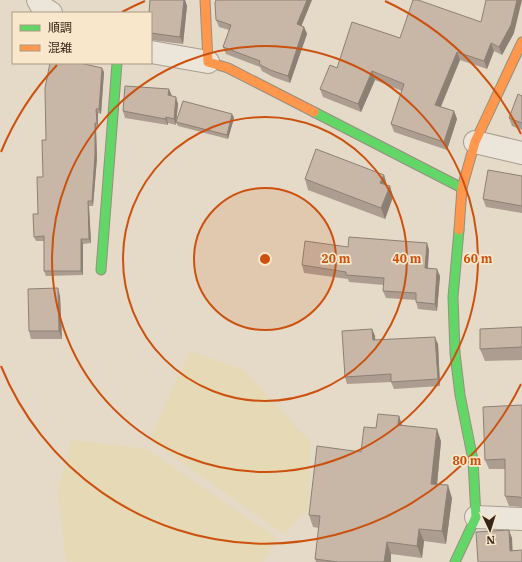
<svg xmlns="http://www.w3.org/2000/svg" width="522" height="562" font-family="'IBM Plex Serif','Noto Sans JP',serif">
	<style>
		.farmland { fill: #e6d9b5 }
		.lines { fill: none; stroke-linecap: round; stroke-linejoin: round }
		.street-casing { stroke: #a89e91; stroke-width: 24 }
		.fast-casing { stroke: #988e81; stroke-width: 11 }
		.slow-casing { stroke: #988e81; stroke-width: 11 }
		.street { stroke: #ece5da; stroke-width: 22 }
		.fast { stroke: #63d668; stroke-width: 9 }
		.slow { stroke: #ff974d; stroke-width: 9 }
		.wall { fill: #ac9d90 }
		.shaded-wall { fill: #8c8075 }
		.building { fill: #c8b7a7; stroke: #8c8075 }
		.ring { fill: none; stroke: #cd510e; stroke-width: 2 }
		.centre { fill: #cd510e; stroke: #f8e7ca; stroke-width: 2 }
		.ring-label { font-size: 12px; text-anchor: middle; font-weight: bold; fill: #cd510e; stroke: #f8e7ca; stroke-width: 3.5; stroke-linejoin: round; paint-order: stroke }
	</style>
	<rect width="100%" height="100%" fill="#e4dac7"/>
	<path class="farmland" d="M 190,351 L 244,370 L 311,443 L 308,509 L 284,534 L 150,440 Z
		M 71,440 L 147,449 L 278,539 L 263,562 L 68,562 L 66,561 L 58,490 Z"/>
	<g class="lines">
		<g class="street-casing">
			<path id="street" d="M 38,0 L 42,7 L 51,13
				M 151,52 L 208,62
				M 475,142 L 522,153
				M 476,517 L 522,519"/>
		</g>
		<g class="fast-casing">
			<path id="fast" d="M 314,112 L 462,188
				M 101,270 L 117,63
				M 455,562 L 476,517 L 473,460 L 460,395 L 455,353 L 453,297 L 459,230"/>
		</g>
		<g class="slow-casing">
			<path id="slow" d="M 205,0 L 208,62 L 228,68 L 314,112
				M 459,230 L 462,188 L 475,142 L 522,42"/>
		</g>
		<use href="#street" class="street"/>
		<use href="#fast" class="fast"/>
		<use href="#slow" class="slow"/>
	</g>
	<path class="wall" d="M 150,0 L 185,0 L 187,6 L 183,44 L 151,40 L 151,13 Z
		M 216,20 L 302,26 L 304,27 L 307,34 L 290,83 L 273,77 L 262,71 L 260,67 L 226,54 L 223,47 L 229,30 L 219,27 Z
		M 481,22 L 514,33 L 502,55 L 494,51 L 487,69 L 460,60 L 441,107 L 454,111 L 457,119 L 447,150 L 394,132 L 391,124 L 402,91 L 375,80 L 361,112 L 323,97 L 320,89 L 337,68 L 400,38 Z
		M 104,72 L 101,114 L 98,113 L 98,128 L 96,128 L 97,158 L 93,206 L 89,206 L 91,243 L 83,244 L 83,275 L 46,276 L 44,271 L 44,241 L 36,241 L 34,237 L 43,177 L 46,140 Z
		M 172,96 L 178,104 L 176,122 L 232,114 L 234,118 L 228,139 L 178,126 L 176,122 L 176,125 L 168,123 L 168,125 L 125,118 L 123,111 Z
		M 522,96 L 522,130 L 512,126 L 509,118 Z
		M 384,175 L 387,185 L 390,186 L 393,197 L 385,219 L 308,190 L 305,179 Z
		M 522,176 L 522,213 L 486,207 L 483,199 Z
		M 427,243 L 429,250 L 428,269 L 440,276 L 437,311 L 418,309 L 416,302 L 416,300 L 386,298 L 383,291 L 384,285 L 349,282 L 348,279 L 304,273 L 302,265 L 348,247 Z
		M 60,296 L 62,339 L 31,339 L 29,331 Z
		M 522,327 L 522,360 L 485,361 L 480,349 Z
		M 372,329 L 375,336 L 375,340 L 438,344 L 440,386 L 394,389 L 391,382 L 347,384 L 345,377 Z
		M 522,405 L 522,507 L 509,506 L 505,496 L 505,469 L 489,469 L 485,460 Z
		M 399,416 L 402,425 L 441,441 L 437,484 L 452,498 L 446,544 L 424,541 L 422,558 L 391,554 L 391,562 L 316,562 L 315,559 L 319,528 L 313,527 L 309,515 L 361,452 L 376,428 Z"/>
	<path class="shaded-wall" d="M 184,0 L 185,0 L 187,6 L 183,44 L 180,37 Z
		M 307,0 L 312,0 L 299,32 L 297,24 Z
		M 517,0 L 522,0 L 514,33 L 502,55 L 499,47 Z
		M 304,27 L 307,34 L 290,83 L 288,76 Z
		M 491,43 L 494,51 L 487,69 L 484,61 Z
		M 457,52 L 460,60 L 438,113 L 435,105 Z
		M 102,68 L 104,72 L 101,114 L 99,109 Z
		M 372,71 L 375,80 L 361,112 L 358,104 Z
		M 169,89 L 172,96 L 168,95 Z
		M 176,97 L 178,104 L 176,125 L 174,119 Z
		M 96,109 L 98,113 L 98,128 L 97,123 Z
		M 454,111 L 457,119 L 447,150 L 444,142 Z
		M 232,114 L 234,118 L 228,139 L 227,135 Z
		M 166,117 L 168,123 L 168,125 L 165,119 Z
		M 95,123 L 96,128 L 97,158 L 93,206 L 92,201 Z
		M 384,175 L 387,186 L 380,183 Z
		M 390,186 L 393,197 L 385,219 L 381,208 Z
		M 88,201 L 89,206 L 91,243 L 89,239 Z
		M 81,239 L 83,244 L 83,275 L 81,271 Z
		M 427,243 L 429,250 L 427,275 L 425,268 Z
		M 437,269 L 440,276 L 437,311 L 435,304 Z
		M 58,288 L 60,296 L 62,339 L 59,331 Z
		M 372,329 L 375,336 L 376,347 L 373,340 Z
		M 435,337 L 438,344 L 440,386 L 438,379 Z
		M 399,416 L 403,429 L 398,425 Z
		M 437,429 L 441,441 L 436,496 L 431,484 Z
		M 448,485 L 452,498 L 446,544 L 442,531 Z
		M 419,529 L 424,541 L 422,558 L 417,546 Z
		M 509,530 L 512,538 L 513,558 L 510,551 Z
		M 387,542 L 391,554 L 391,562 L 384,562 Z"/>
	<path class="building" d="M 150,0 L 184,0 L 180,37 L 151,33 L 151,13 L 149,13 Z
		M 216,0 L 307,0 L 297,24 L 304,27 L 288,76 L 270,70 L 259,64 L 260,61 L 223,47 L 231,25 L 216,20 L 215,3 Z
		M 413,0 L 418,0 L 481,22 L 486,0 L 517,0 L 511,25 L 499,47 L 491,43 L 484,61 L 457,52 L 435,105 L 454,111 L 444,142 L 391,124 L 404,84 L 372,71 L 358,104 L 320,89 L 330,65 L 337,68 L 352,22 L 400,38 Z
		M 50,63 L 80,63 L 102,68 L 99,109 L 96,109 L 97,123 L 95,123 L 95,154 L 92,201 L 88,201 L 89,239 L 81,239 L 81,271 L 44,271 L 44,236 L 34,237 L 33,214 L 38,214 L 37,177 L 43,177 L 42,140 L 46,140 L 45,88 Z
		M 125,86 L 169,89 L 168,95 L 176,97 L 174,119 L 166,117 L 165,119 L 123,111 Z
		M 518,94 L 522,96 L 522,123 L 509,118 Z
		M 183,101 L 232,114 L 227,135 L 176,122 Z
		M 316,149 L 384,175 L 380,183 L 390,186 L 381,208 L 305,179 Z
		M 488,170 L 522,176 L 522,206 L 483,199 Z
		M 349,237 L 427,243 L 425,268 L 437,269 L 435,304 L 416,302 L 416,293 L 383,291 L 384,278 L 346,275 L 346,272 L 302,265 L 305,241 L 348,247 Z
		M 58,288 L 59,331 L 29,331 L 28,289 Z
		M 522,327 L 522,347 L 480,349 L 480,329 Z
		M 372,329 L 373,340 L 435,337 L 438,379 L 391,382 L 391,374 L 345,377 L 342,331 Z
		M 522,405 L 522,498 L 519,497 L 505,496 L 505,459 L 485,460 L 483,407 Z
		M 378,414 L 399,416 L 398,425 L 437,429 L 431,484 L 448,485 L 442,531 L 419,529 L 417,546 L 387,542 L 384,562 L 338,562 L 315,559 L 320,516 L 309,515 L 317,446 L 361,452 L 364,427 L 376,428 Z
		M 509,530 L 510,551 L 522,550 L 522,562 L 478,562 L 476,532 Z"/>
	<circle cx="265" cy="259" r="71" fill="#cd510e" fill-opacity=".12"/>
	<g class="ring">
		<circle cx="265" cy="259" r="71"/>
		<circle cx="265" cy="259" r="142"/>
		<circle cx="265" cy="259" r="213"/>
		<path d="M521 384A285 285 0 0 1 1 366M1 152A285 285 0 0 1 57 65M122 12A285 285 0 0 1 145 1M385 1A285 285 0 0 1 521 134"/>
	</g>
	<circle cx="265" cy="259" r="6" class="centre"/>
	<g class="ring-label">
		<text x="336" y="263">20 m</text>
		<text x="407" y="263">40 m</text>
		<text x="478" y="263">60 m</text>
		<text x="467" y="465">80 m</text>
	</g>
	<rect x="12" y="12" width="140" height="52" fill="#f8e7ca" stroke="#ab9983"/>
	<rect x="20" y="25" width="20" height="6" fill="#63d668" stroke="#ab9983"/>
	<text x="48" y="32" font-size="12" fill="#372519">順調</text>
	<rect x="20" y="45" width="20" height="6" fill="#ff974d" stroke="#ab9983"/>
	<text x="48" y="52" font-size="12" fill="#372519">混雑</text>
	<g transform="translate(490 530) rotate(176)" stroke="#f8e7ca" stroke-width="3" paint-order="stroke">
	<path d="M0-3L7 15L0 10L-7 15Z" fill="#372519"/>
	<text y="-6" font-size="11" font-weight="bold" text-anchor="middle" fill="#372519">N</text>
	</g>
</svg>
